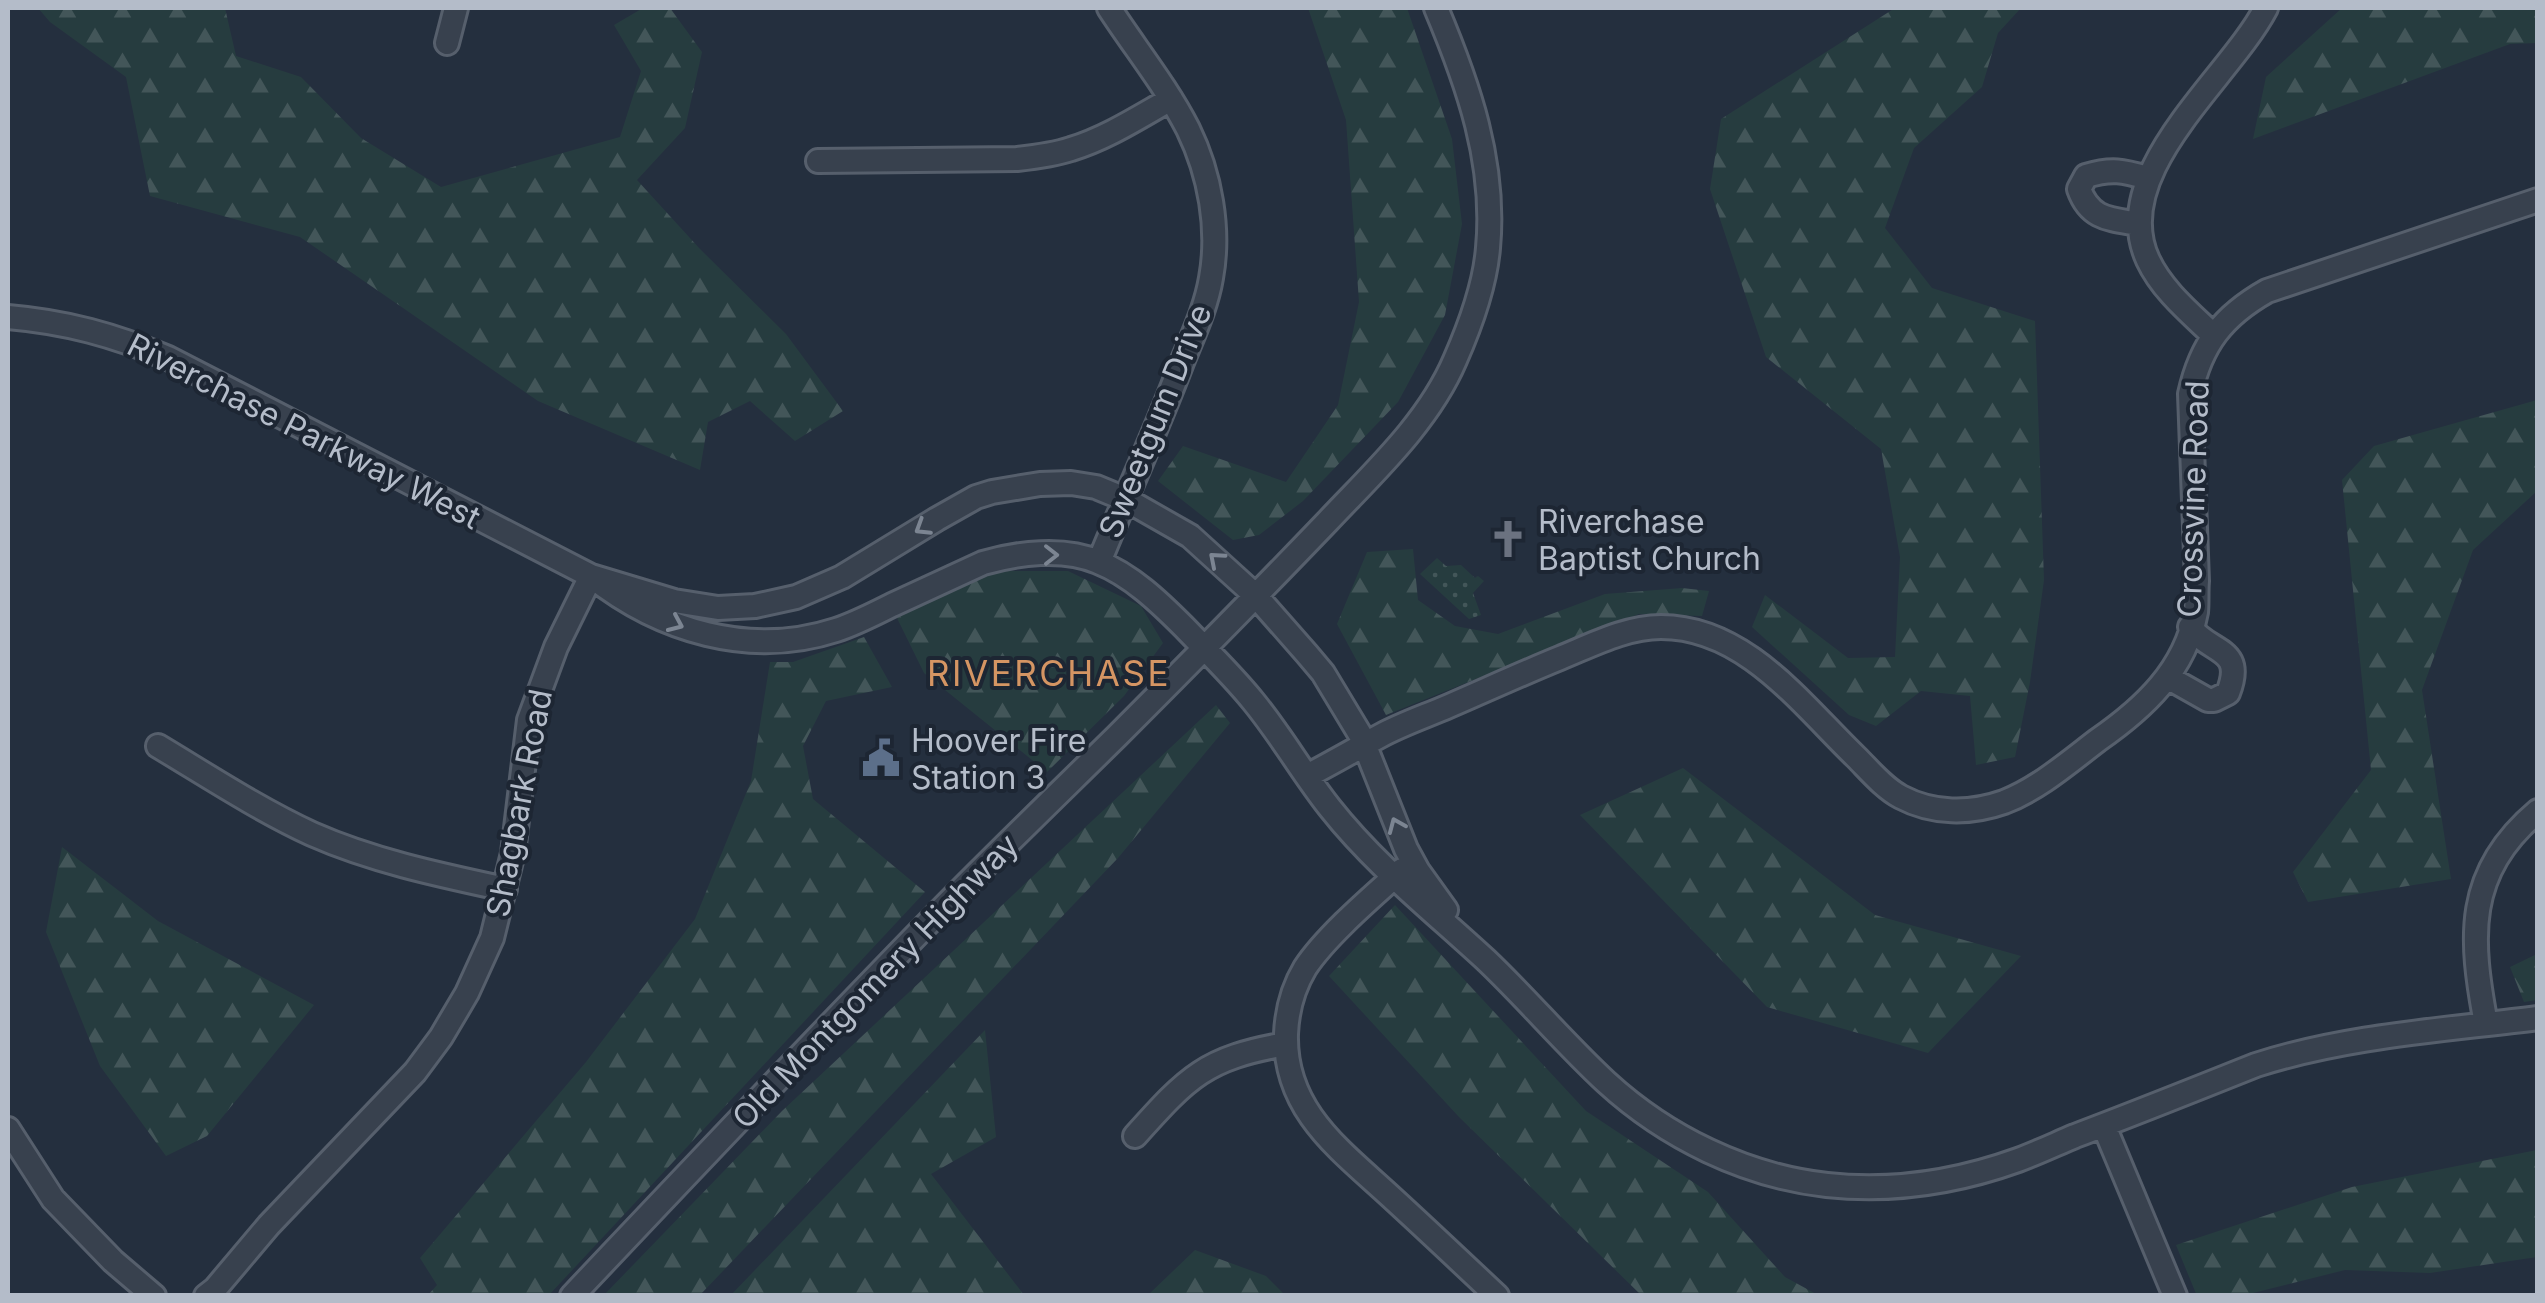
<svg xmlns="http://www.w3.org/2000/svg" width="2545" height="1303" font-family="Inter,sans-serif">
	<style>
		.forest { fill: url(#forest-firs) }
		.park { fill: url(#park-dots) }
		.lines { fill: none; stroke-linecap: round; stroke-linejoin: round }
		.minor-casing { stroke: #565f6c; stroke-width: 28 }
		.minor { stroke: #38414e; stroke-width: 22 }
		.oneway { stroke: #7c8592 }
		.labels { text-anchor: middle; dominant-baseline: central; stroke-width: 8; stroke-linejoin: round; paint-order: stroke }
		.street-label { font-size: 32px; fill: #b4bcc9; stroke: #1d2633 }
		.poi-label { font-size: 32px; fill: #b4bcc9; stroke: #1d2633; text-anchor: start }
		.neighbourhood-label { font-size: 35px; letter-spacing: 2.5px; fill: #d59563; stroke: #1d2633 }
	</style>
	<defs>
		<pattern id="forest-firs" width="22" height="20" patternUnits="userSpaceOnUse" patternTransform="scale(2.5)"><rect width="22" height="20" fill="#263c3f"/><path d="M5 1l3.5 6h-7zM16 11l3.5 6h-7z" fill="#435659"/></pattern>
		<pattern id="park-dots" width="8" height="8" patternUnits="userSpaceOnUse" patternTransform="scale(2.5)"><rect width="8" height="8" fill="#263c3f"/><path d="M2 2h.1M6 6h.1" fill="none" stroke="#435659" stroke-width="1.8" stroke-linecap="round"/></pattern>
	</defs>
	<rect width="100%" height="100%" fill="#242f3e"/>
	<path class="forest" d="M 38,8 L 225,8 L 236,56 L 301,77 L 361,138 L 441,187 L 620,137 L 641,71 L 614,25 L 643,8 L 670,8 L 702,52 L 685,128 L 637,180 L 700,249 L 786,334 L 843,411 L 795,441 L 750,401 L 708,422 L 700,470 L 538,401 L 300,237 L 150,196 L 126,77 L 50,22 Z
		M 1308,8 L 1407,8 L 1452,139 L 1462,224 L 1445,315 L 1398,402 L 1303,501 L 1259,535 L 1233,540 L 1158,481 L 1183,446 L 1286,482 L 1338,405 L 1359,302 L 1346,120 Z
		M 1895,8 L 2021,8 L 1998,33 L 1982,87 L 1914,148 L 1885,228 L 1932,288 L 2035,321 L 2044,580 L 2030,682 L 2015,757 L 1976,765 L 1970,696 L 1921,691 L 1876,726 L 1849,715 L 1752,627 L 1765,595 L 1848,658 L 1895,657 L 1900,557 L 1881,449 L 1766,357 L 1710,189 L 1721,119 Z
		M 2342,8 L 2537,8 L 2537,43 L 2510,44 L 2253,139 L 2266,77 Z
		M 2537,400 L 2537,491 L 2473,550 L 2422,690 L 2451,879 L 2308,902 L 2293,872 L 2371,770 L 2342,480 L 2374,446 Z
		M 1413,549 L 1418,600 L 1455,626 L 1498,634 L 1605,594 L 1682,588 L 1709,591 L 1702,616 L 1639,614 L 1386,715 L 1337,624 L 1367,552 Z
		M 998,571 L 1068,571 L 1141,606 L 1163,643 L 1124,696 L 1047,772 L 924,673 L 897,618 L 945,593 Z
		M 864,637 L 892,687 L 826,701 L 803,746 L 813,799 L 925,892 L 549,1295 L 428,1295 L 437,1285 L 420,1258 L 586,1062 L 695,919 L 751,781 L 770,662 L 793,662 Z
		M 1216,705 L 1230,723 L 1118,858 L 700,1295 L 604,1295 L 782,1111 Z
		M 1683,768 L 1875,915 L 2021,956 L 1928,1053 L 1767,1007 L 1580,815 Z
		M 62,847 L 158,921 L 314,1005 L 207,1136 L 166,1156 L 100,1066 L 46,932 Z
		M 1395,905 L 1586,1111 L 1708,1192 L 1785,1277 L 1818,1295 L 1641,1295 L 1459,1117 L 1329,976 Z
		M 2537,954 L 2537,1000 L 2524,1002 L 2510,967 Z
		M 985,1030 L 996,1137 L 931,1174 L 1024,1295 L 731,1295 Z
		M 2537,1150 L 2537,1257 L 2430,1273 L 2345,1270 L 2245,1295 L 2197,1296 L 2176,1245 L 2352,1187 Z
		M 1195,1250 L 1266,1276 L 1285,1295 L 1148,1295 Z"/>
	<path class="park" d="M 1437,558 L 1446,566 L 1461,565 L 1475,578 L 1478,576 L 1484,581 L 1473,593 L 1481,615 L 1469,619 L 1420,574 Z"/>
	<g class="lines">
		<g class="minor-casing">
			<path id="minor" d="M 447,43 L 456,8
				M 818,161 L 1017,159 C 1035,157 1053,155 1071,149 C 1107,138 1139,117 1171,99
				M 2139,224 C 2111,219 2090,220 2079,189 L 2086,176 C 2112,168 2123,171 2148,178
				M 8,317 C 66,322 114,335 168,358 L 591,576 L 674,601 L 718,608 L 755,606 L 796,597 L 842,577 L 937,519 L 976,497 L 992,492 L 1040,484 L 1071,483 L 1096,487 L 1125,499 L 1190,536 L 1256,596 L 1307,654 L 1323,673 L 1361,736 L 1406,849 L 1418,871 L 1446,910
				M 2213,335 C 2190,313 2162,290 2148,260 C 2107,172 2229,79 2266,8
				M 1099,562 C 1126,496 1156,431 1181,365 C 1192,337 1206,308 1211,278 C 1220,229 1210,174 1188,129 C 1166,86 1135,48 1109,8
				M 591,576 C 660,631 750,658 836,630 C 855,624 874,614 892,605 C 923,591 953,577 983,563 C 1017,553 1064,547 1098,562 C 1131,575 1159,602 1184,627 C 1207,651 1232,675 1253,701 C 1281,735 1303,774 1330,808 C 1375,865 1433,911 1486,960 C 1527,999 1564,1043 1606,1082 C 1666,1137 1745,1176 1827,1185 C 1892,1192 1957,1182 2018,1160 C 2037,1153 2056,1144 2075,1136 C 2136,1113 2196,1089 2256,1065 C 2346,1036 2444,1030 2538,1018
				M 2169,678 L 2208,700 L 2214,700 L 2228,693 C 2246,647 2210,654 2190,627
				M 158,746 C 208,776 258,809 312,834 C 373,861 440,875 505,889
				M 1307,776 C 1332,763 1356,749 1380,736 C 1402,724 1426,716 1449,706 C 1486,690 1523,673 1560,658 C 1592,645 1626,627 1661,627 C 1745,627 1801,704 1856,757 C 1870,771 1884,788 1901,797 C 1933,814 1970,814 2004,802 C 2038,789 2069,762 2098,740 C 2144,708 2185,670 2196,612 C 2197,602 2196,591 2197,581 L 2190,394 C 2201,344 2223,316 2267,291 L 2538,200
				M 1402,870 C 1373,896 1326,936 1305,968 C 1293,988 1287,1011 1286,1034 C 1284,1110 1339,1149 1390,1196 C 1426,1229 1461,1262 1497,1296
				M 2486,1024 C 2470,938 2464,873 2538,811
				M 2104,1126 L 2175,1296
				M 8,1129 L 53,1199 L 113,1261 L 154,1296
				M 1135,1136 C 1188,1077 1205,1058 1286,1044
				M 206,1296 L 215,1289 L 269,1225 L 415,1072 L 441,1037 L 467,993 L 492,938 L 513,853 L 529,720 L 556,647 L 591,576
				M 572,1296 C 694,1167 816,1038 940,911 C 998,852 1058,794 1117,736 C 1188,665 1258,594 1327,522 C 1373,473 1428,423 1455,360 C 1470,326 1485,285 1488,248 C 1496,163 1468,84 1436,8"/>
		</g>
		<use href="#minor" class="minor"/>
	</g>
	<defs><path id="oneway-chevron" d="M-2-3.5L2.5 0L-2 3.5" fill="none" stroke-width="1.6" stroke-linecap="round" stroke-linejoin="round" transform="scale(2.5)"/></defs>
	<g class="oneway">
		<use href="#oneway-chevron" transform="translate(922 528) rotate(148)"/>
		<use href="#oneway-chevron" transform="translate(1051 555)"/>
		<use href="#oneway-chevron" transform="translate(1216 559) rotate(-139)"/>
		<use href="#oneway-chevron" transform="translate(676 624) rotate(24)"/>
		<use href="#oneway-chevron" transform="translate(1396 825) rotate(-113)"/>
	</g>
	<defs>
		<g id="church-bare" transform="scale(3)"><path d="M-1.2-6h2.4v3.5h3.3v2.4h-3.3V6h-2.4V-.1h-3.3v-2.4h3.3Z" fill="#6b7280" stroke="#1d2633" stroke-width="2.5" paint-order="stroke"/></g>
		<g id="civic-bare" transform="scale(3)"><path d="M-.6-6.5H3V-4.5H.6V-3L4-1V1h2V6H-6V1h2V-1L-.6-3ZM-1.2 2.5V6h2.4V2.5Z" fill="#5c6f8a" stroke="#1d2633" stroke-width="2.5" paint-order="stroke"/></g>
	</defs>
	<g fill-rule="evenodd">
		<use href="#church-bare" x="1508" y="539"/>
		<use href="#civic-bare" x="881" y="758"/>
	</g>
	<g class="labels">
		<g class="street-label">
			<text transform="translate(1155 421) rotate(-68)">Sweetgum Drive</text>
			<text transform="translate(304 431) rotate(27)">Riverchase Parkway West</text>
			<text transform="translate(2193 499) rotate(-88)">Crossvine Road</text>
			<text transform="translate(519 803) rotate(-79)">Shagbark Road</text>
			<text transform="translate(875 981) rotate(-46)">Old Montgomery Highway</text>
		</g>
		<g class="poi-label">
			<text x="1538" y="521">Riverchase<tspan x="1538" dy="37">Baptist Church</tspan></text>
			<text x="911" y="740">Hoover Fire<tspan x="911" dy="37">Station 3</tspan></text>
		</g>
		<g class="neighbourhood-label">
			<text x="1049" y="673">RIVERCHASE</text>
		</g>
	</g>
	<rect width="2545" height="1303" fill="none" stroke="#b4bcc9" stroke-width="20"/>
</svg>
